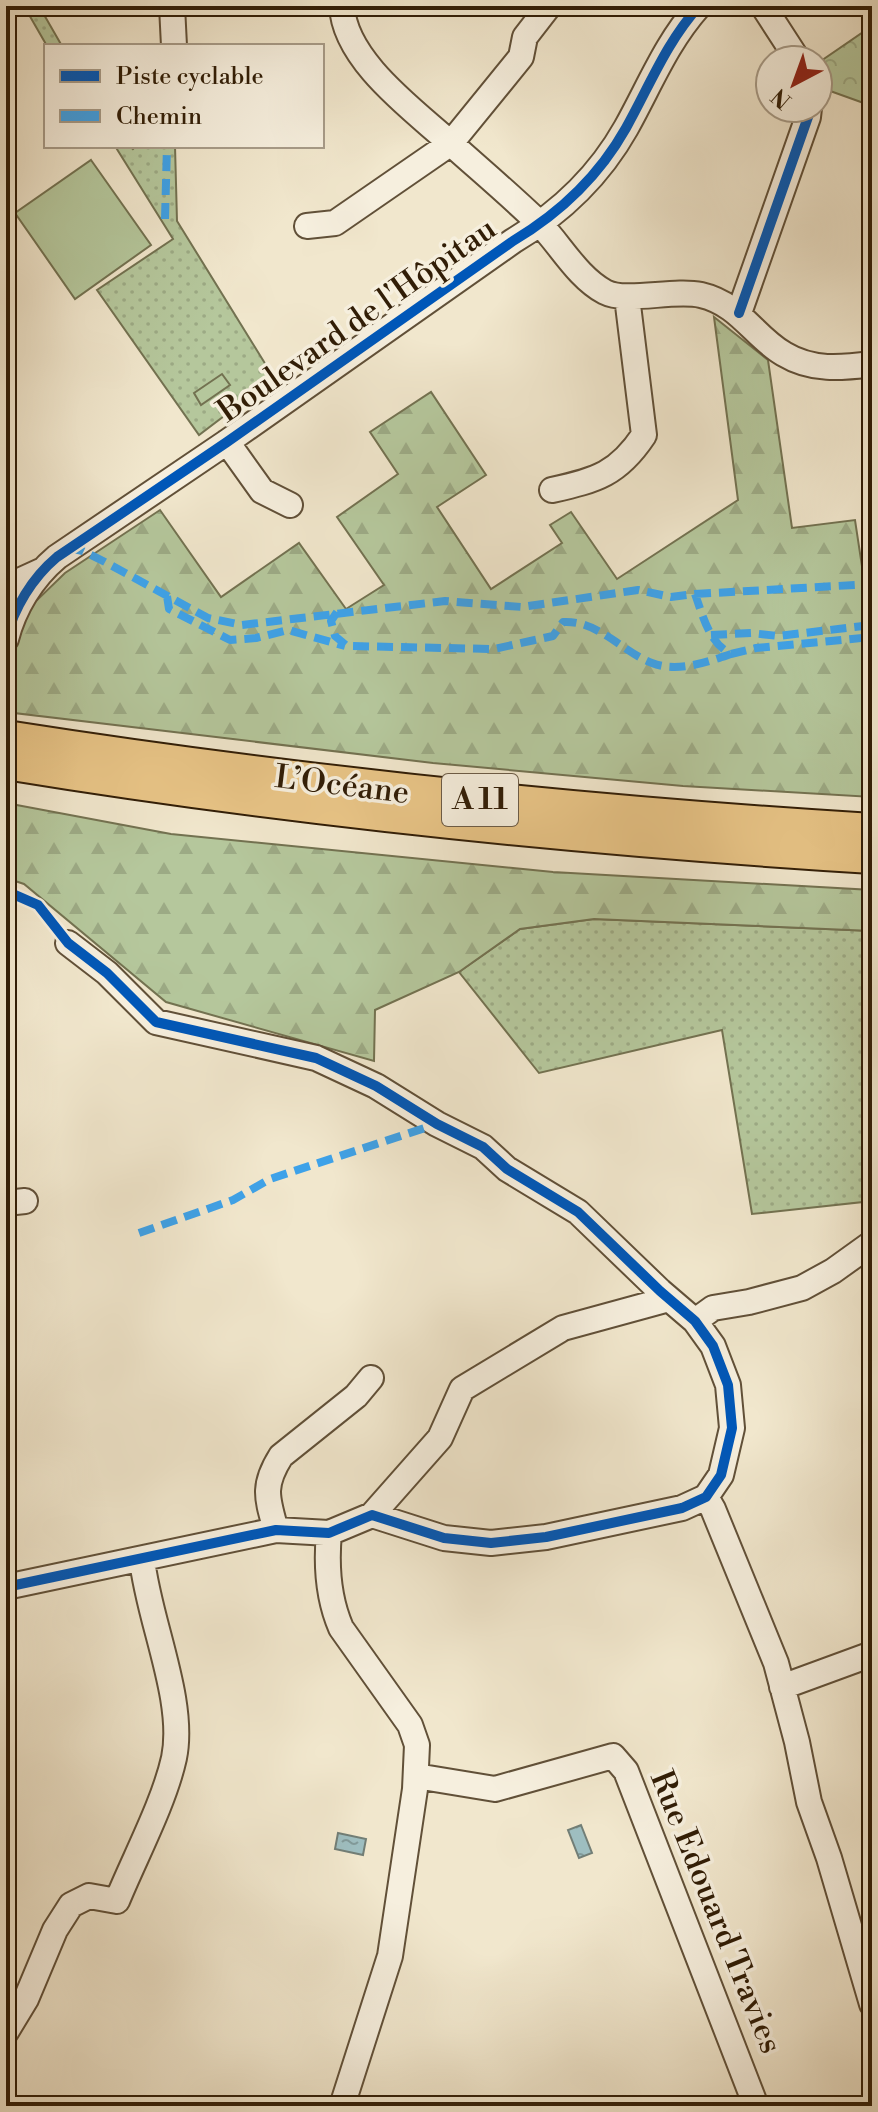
<svg xmlns="http://www.w3.org/2000/svg" width="878" height="2112" font-family="'Libre Bodoni',serif">
	<style>
		.grass { fill: url(#grass-dots); stroke: #737251; stroke-width: 2 }
		.forest { fill: url(#forest-firs); stroke: #737251; stroke-width: 2 }
		.park { fill: url(#park-crowns); stroke: #737251; stroke-width: 2 }
		.pitch { fill: #b5c79c; stroke: #737251; stroke-width: 2 }
		.water { fill: url(#water-ripples); stroke: #727e76; stroke-width: 2 }
		.lines { fill: none; stroke-linecap: round; stroke-linejoin: round }
		.minor-casing { stroke: #615038; stroke-width: 28 }
		.highway-casing { stroke: #311d06; stroke-width: 38 }
		.minor { stroke: #f6efde; stroke-width: 24 }
		.highway { stroke: #e8c486; stroke-width: 34 }
		.quiet { stroke: #3ea2e9; stroke-width: 8; stroke-dasharray: 16 8; stroke-linecap: butt }
		.cycleway-casing { stroke: #f6efde; stroke-width: 15 }
		.cycleway { stroke: #0057b8; stroke-width: 10 }
		.labels { text-anchor: middle; dominant-baseline: central; stroke-width: 7; stroke-linejoin: round; paint-order: stroke }
		.shield { fill: #f6efde; stroke: #6c5c47; stroke-width: 2 }
		.shield-label { font-size: 30px; font-weight: bold; fill: #311d06 }
		.street-label { font-size: 32px; fill: #311d06; stroke: #f6efde }
	</style>
	<defs>
		<pattern id="grass-dots" width="8" height="8" patternUnits="userSpaceOnUse" patternTransform="scale(2)"><rect width="8" height="8" fill="#b5c79c"/><path d="M2 2h.1M6 6h.1" fill="none" stroke="#9caa85" stroke-width="1.8" stroke-linecap="round"/></pattern>
		<pattern id="forest-firs" width="22" height="20" patternUnits="userSpaceOnUse" patternTransform="scale(2)"><rect width="22" height="20" fill="#b5c79c"/><path d="M5 1l3.5 6h-7zM16 11l3.5 6h-7z" fill="#9caa85"/></pattern>
		<pattern id="park-crowns" width="20" height="18" patternUnits="userSpaceOnUse" patternTransform="scale(2)"><rect width="20" height="18" fill="#b5c79c"/><path d="M2 6a3 3 0 1 1 6 0M12 15a3 3 0 1 1 6 0" fill="none" stroke="#9caa85"/></pattern>
		<pattern id="water-ripples" width="26" height="14" patternUnits="userSpaceOnUse" patternTransform="scale(2)"><rect width="26" height="14" fill="#9ebec0"/><path d="M2 4q2-2 4 0t4 0M15 11q2-2 4 0t4 0" fill="none" stroke="#819a9a"/></pattern>
	</defs>
	<rect width="100%" height="100%" fill="#f1e7cd"/>
	<filter id="stains"><feTurbulence type="fractalNoise" baseFrequency=".0025" numOctaves="4"/><feColorMatrix values="0 0 0 0 .2 0 0 0 0 .09 0 0 0 0 .02 0 0 0 .5 -.17"/></filter>
	<radialGradient id="worn" r=".72"><stop offset=".6" stop-color="#630" stop-opacity="0"/><stop offset="1" stop-color="#630" stop-opacity=".3"/></radialGradient>
	<path class="grass" d="M 24,6 L 39,6 L 62,46 L 47,46 Z
		M 115,146 L 131,146 L 133,149 L 136,146 L 175,146 L 177,221 L 274,378 L 199,435 L 97,290 L 173,239 Z
		M 594,919 L 872,931 L 872,1201 L 752,1214 L 722,1030 L 539,1073 L 459,972 L 520,929 Z"/>
	<path class="forest" d="M 714,317 L 768,360 L 792,528 L 855,520 L 863,573 L 872,572 L 872,797 L 683,786 L 433,763 L 6,712 L 6,599 L 31,606 L 65,573 L 160,510 L 221,597 L 299,543 L 346,609 L 384,585 L 337,517 L 398,474 L 370,432 L 431,392 L 486,475 L 437,507 L 491,589 L 562,543 L 550,525 L 571,512 L 617,579 L 738,500 Z
		M 6,803 L 171,834 L 553,872 L 872,890 L 872,931 L 594,919 L 520,929 L 459,972 L 375,1010 L 374,1061 L 166,1002 L 24,884 L 6,878 Z"/>
	<path class="park" d="M 872,26 L 872,106 L 819,87 L 818,63 Z"/>
	<path class="pitch" d="M 91,160 L 151,245 L 75,299 L 15,213 Z
		M 222,374 L 230,385 L 201,405 L 194,393 Z"/>
	<path class="water" d="M 581,1825 L 592,1853 L 579,1858 L 568,1830 Z
		M 338,1833 L 366,1839 L 363,1855 L 335,1849 Z"/>
	<g class="lines">
		<g class="minor-casing">
			<path id="minor" d="M 172,6 L 174,46
				M 342,6 C 344,59 411,108 448,141 C 478,168 509,194 538,222 C 560,244 577,277 605,292 C 626,303 673,289 701,295 C 740,304 754,337 784,354 C 812,371 841,368 872,364
				M 763,6 L 798,60
				M 307,226 L 335,223 L 451,143 L 521,57 L 525,37 L 549,6
				M 739,313 L 808,117 L 809,108
				M 227,442 L 262,491 L 290,505
				M 552,490 C 597,480 618,474 644,435 L 627,297
				M 6,587 L 41,571
				M 6,639 C 14,608 32,578 57,557 L 227,442 L 513,241 C 560,213 599,176 626,128 C 650,85 666,43 699,6
				M 6,1203 L 25,1201
				M 695,1321 L 713,1308 L 749,1302 L 802,1288 L 833,1271 L 872,1243
				M 706,1497 L 713,1509 L 776,1663 L 797,1742 L 809,1802 L 829,1858 L 872,2004
				M 372,1515 L 440,1438 L 462,1389 L 563,1328 L 669,1299
				M 276,1530 C 267,1498 262,1486 281,1456 L 356,1396 L 371,1378
				M 329,1533 C 326,1565 328,1598 341,1628 L 410,1725 L 417,1745 L 415,1789 L 390,1956 L 342,2106
				M 6,1587 L 276,1530 L 329,1533 L 372,1515 L 444,1538 L 491,1543 L 546,1537 L 682,1508 L 706,1497 L 721,1475 L 732,1428 L 728,1385 L 713,1346 L 695,1321 L 660,1291 L 578,1212 L 507,1169 L 483,1147 L 437,1124 L 376,1086 L 316,1058 L 156,1022 L 107,973 L 68,943
				M 782,1687 L 872,1654
				M 416,1776 L 495,1789 L 613,1756 L 626,1771 L 756,2106
				M 6,2032 L 26,1999 L 55,1930 L 71,1905 L 89,1896 L 117,1901 C 135,1857 164,1803 174,1758 C 186,1700 148,1619 142,1559"/>
		</g>
		<g class="highway-casing">
			<path id="highway" d="M 6,738 C 293,783 582,813 872,831
				M 6,762 C 293,809 582,838 872,856"/>
		</g>
		<use href="#minor" class="minor"/>
		<use href="#highway" class="highway"/>
		<path class="quiet" d="M 165,219 L 167,146
			M 68,548 L 83,551 L 105,562 L 208,618 L 242,625 L 445,601 L 522,607 L 638,590 L 671,597 L 695,594 C 703,616 709,643 731,654 L 756,648 L 872,637
			M 695,594 L 872,584
			M 167,596 L 169,609 L 230,640 L 256,638 L 288,630 L 345,646
			M 337,612 L 331,621 L 335,636 L 347,646 L 494,649 L 553,636 L 563,622 C 598,620 621,651 652,663 C 677,673 707,662 731,654
			M 711,635 L 751,633 L 778,636 L 872,625
			M 139,1233 L 233,1200 L 270,1179 L 437,1124"/>
		<g class="cycleway-casing">
			<path id="cycleway" d="M 739,313 L 808,117 L 809,108
				M 6,639 C 14,608 32,578 57,557 L 227,442 L 513,241 C 560,213 599,176 626,128 C 650,85 666,43 699,6
				M 6,891 L 38,905 L 68,943 L 107,973 L 156,1022 L 316,1058 L 376,1086 L 437,1124 L 483,1147 L 507,1169 L 578,1212 L 660,1291 L 695,1321 L 713,1346 L 728,1385 L 732,1428 L 721,1475 L 706,1497 L 682,1508 L 546,1537 L 491,1543 L 444,1538 L 372,1515 L 329,1533 L 276,1530 L 6,1587"/>
		</g>
		<use href="#cycleway" class="cycleway"/>
	</g>
	<g class="labels">
		<rect class="shield" x="442" y="774" width="76" height="52" rx="6"/>
		<g class="shield-label">
			<text x="480" y="800">A 11</text>
		</g>
		<g class="street-label">
			<text transform="translate(357 320) rotate(-35)">Boulevard de l'Hôpitau</text>
			<text transform="translate(342 785) rotate(7)">L’Océane</text>
			<text transform="translate(716 1912) rotate(68)">Rue Edouard Travies</text>
		</g>
	</g>
	<rect width="878" height="2112" fill="none" stroke="#f1e7cd" stroke-width="32"/>
	<rect x="8" y="8" width="862" height="2096" fill="none" stroke="#311d06" stroke-width="4"/>
	<rect x="16" y="16" width="846" height="2080" fill="none" stroke="#311d06" stroke-width="2"/>
	<rect x="44" y="44" width="280" height="104" fill="#f6efde" stroke="#a79b88" stroke-width="2"/>
	<rect x="60" y="70" width="40" height="12" fill="#0057b8" stroke="#a79b88" stroke-width="2"/>
	<text x="116" y="84" font-size="24" fill="#311d06">Piste cyclable</text>
	<rect x="60" y="110" width="40" height="12" fill="#3ea2e9" stroke="#a79b88" stroke-width="2"/>
	<text x="116" y="124" font-size="24" fill="#311d06">Chemin</text>
	<g transform="translate(794 84) rotate(221)"><circle r="38" fill="#f6efde" stroke="#a79b88" stroke-width="2"/>
	<path d="M0-6L14 30L0 20L-14 30Z" fill="#8f2418"/>
	<text y="-12" font-size="22" font-weight="bold" text-anchor="middle" fill="#311d06">N</text>
	</g>
	<rect width="100%" height="100%" filter="url(#stains)"/>
	<rect width="100%" height="100%" fill="url(#worn)"/>
</svg>
